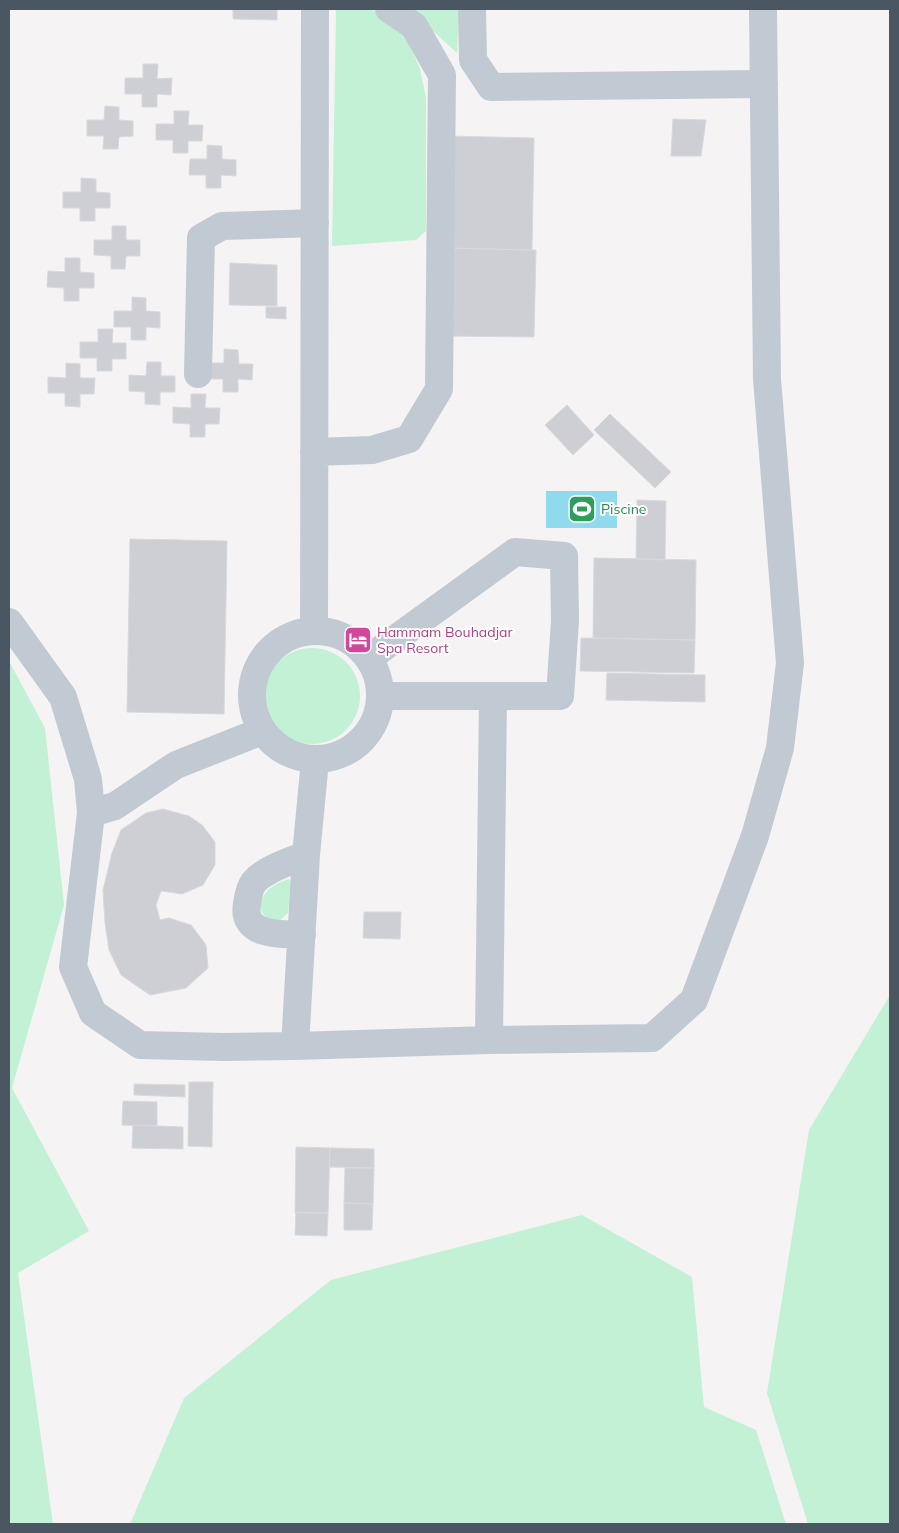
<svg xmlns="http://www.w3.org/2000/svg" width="899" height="1533" font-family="Mulish,sans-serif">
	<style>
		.green { fill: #c3f1d5 }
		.water { fill: #90daee }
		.building { fill: #cdcfd5; stroke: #d7d9de }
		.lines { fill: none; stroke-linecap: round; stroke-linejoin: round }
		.minor { stroke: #c1cad2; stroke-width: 28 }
		.labels { text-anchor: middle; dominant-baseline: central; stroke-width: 4; stroke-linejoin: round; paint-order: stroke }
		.leisure-label { font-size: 14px; fill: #27864d; stroke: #fff; text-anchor: start }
		.hotel-label { font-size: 14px; fill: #b23c85; stroke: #fff; text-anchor: start }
	</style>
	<rect width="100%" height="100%" fill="#f5f3f3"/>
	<path class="green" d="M 336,9 L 371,9 L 382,16 L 406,37 L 420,69 L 426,98 L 426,231 L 416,240 L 332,246 Z
		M 408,9 L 459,9 L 457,53 L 412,12 Z
		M264 696a48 48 0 1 1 96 0a48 48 0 1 1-96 0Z
		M 9,661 L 45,728 L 64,905 L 12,1088 L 89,1231 L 18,1273 L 53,1524 L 9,1524 Z
		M 289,879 L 291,882 L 288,913 L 280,920 C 270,920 265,918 260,909 C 262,891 273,884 289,879 Z
		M 890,995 L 890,1524 L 808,1524 L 767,1393 L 809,1130 Z
		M 582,1215 L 692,1277 L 704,1407 L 756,1430 L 786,1524 L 130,1524 L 184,1398 L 331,1280 Z"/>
	<path class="water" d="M 546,491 L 617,491 L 617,528 L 546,528 Z"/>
	<path class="building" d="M 233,9 L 277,9 L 277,20 L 233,19 Z
		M 143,64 L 158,64 L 157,79 L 172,78 L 171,95 L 157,94 L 157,107 L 142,107 L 142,94 L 125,94 L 125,78 L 143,78 Z
		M 105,106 L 119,107 L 119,120 L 133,121 L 133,136 L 119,137 L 118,149 L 103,149 L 104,136 L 87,136 L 87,120 L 104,120 Z
		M 174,111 L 189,111 L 188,125 L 203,125 L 202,141 L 188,141 L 188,153 L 173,153 L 173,140 L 156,140 L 156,124 L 174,124 Z
		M 673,119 L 706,120 L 701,156 L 671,156 Z
		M 449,136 L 534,138 L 532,250 L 447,248 Z
		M 207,145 L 222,146 L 222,159 L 236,160 L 236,176 L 221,175 L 221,188 L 206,188 L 206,175 L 189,175 L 190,159 L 207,159 Z
		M 81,178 L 96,179 L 96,192 L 110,193 L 110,208 L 95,208 L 95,221 L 80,221 L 80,208 L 63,208 L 63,192 L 81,192 Z
		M 112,226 L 126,226 L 126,240 L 140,240 L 140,256 L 126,256 L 125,269 L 111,269 L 111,256 L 94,255 L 94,240 L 112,240 Z
		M 447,248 L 536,250 L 534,337 L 445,336 Z
		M 65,258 L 80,258 L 80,272 L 94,273 L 94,288 L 79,288 L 79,301 L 64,301 L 64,288 L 47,287 L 48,271 L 65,272 Z
		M 230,263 L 277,265 L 277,306 L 229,305 Z
		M 132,297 L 146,298 L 146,311 L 160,312 L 160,328 L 146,327 L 146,340 L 131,340 L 131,327 L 114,327 L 114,311 L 132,311 Z
		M 266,307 L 286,307 L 286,319 L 266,318 Z
		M 98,329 L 113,329 L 112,343 L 126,343 L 126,359 L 112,359 L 112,371 L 97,371 L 97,358 L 80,358 L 80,342 L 98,342 Z
		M 224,349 L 238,350 L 239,364 L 253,364 L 252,380 L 238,379 L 238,392 L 223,392 L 223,379 L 206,379 L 206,363 L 224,363 Z
		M 147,362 L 161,362 L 161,376 L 175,376 L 175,392 L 160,392 L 160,405 L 145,404 L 145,392 L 129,391 L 129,375 L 146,376 Z
		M 66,363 L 80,364 L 80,378 L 95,378 L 94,394 L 80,394 L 80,407 L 65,406 L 65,393 L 48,393 L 48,377 L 66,378 Z
		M 191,394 L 206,394 L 205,408 L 220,408 L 219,424 L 205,424 L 205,437 L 190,437 L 190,424 L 173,423 L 173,407 L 191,408 Z
		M 567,405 L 594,435 L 573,455 L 545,425 Z
		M 610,414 L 671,472 L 655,488 L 594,430 Z
		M 637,500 L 666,501 L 665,560 L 636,559 Z
		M 130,539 L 227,541 L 224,714 L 127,712 Z
		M 594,558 L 696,560 L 695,640 L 593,638 Z
		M 581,638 L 695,640 L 694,673 L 580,671 Z
		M 607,673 L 705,675 L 705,702 L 606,700 Z
		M 163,809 L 189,816 L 202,825 L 215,842 L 215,865 L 203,885 L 182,894 L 161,891 L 156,905 L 160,920 L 169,918 L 191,925 L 206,945 L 208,968 L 186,988 L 150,995 L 121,975 L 109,950 L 105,923 L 103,890 L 112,853 L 121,830 L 146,813 Z
		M 364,912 L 401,912 L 400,939 L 363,938 Z
		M 189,1082 L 213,1082 L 212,1147 L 188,1146 Z
		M 134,1084 L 185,1085 L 185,1097 L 134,1095 Z
		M 123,1101 L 157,1102 L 157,1126 L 122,1125 Z
		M 133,1125 L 183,1127 L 183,1149 L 132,1148 Z
		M 296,1147 L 330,1148 L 328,1213 L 295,1213 Z
		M 330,1148 L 374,1149 L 374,1168 L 329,1167 Z
		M 345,1168 L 374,1168 L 373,1204 L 344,1203 Z
		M 344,1203 L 373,1204 L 372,1230 L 344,1230 Z
		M 296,1212 L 328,1213 L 327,1236 L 295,1235 Z"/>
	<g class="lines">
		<path class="minor" d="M 472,9 L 473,60 L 491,87 L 764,84
			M 198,374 L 201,238 L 222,226 L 315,223
			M 314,452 L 372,450 L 409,439 L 439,389 L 442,75 L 414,26 L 389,9
			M 9,622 L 63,697 L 88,779 L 91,813 L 73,967 L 93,1013 L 140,1045 L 224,1047 L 295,1046 L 489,1040 L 652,1038 L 694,1000 L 755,836 L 780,748 L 790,663 L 767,379 L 763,9
			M 314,630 L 315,9
			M252 695a64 64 0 1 1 128 0a64 64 0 1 1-128 0Z
			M 369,658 L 515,552 L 564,556 L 565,621 L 560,696 L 381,696
			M 91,813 L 115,806 L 176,765 L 262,731
			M 302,934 C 280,935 241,935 247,904 C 248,897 250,887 254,882 C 265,869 291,861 306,855
			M 489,1040 L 493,696
			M 295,1046 L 306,855 L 315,760"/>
	</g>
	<defs>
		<g id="stadium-square" transform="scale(1.4375)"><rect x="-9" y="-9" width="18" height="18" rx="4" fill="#2e9e5b" stroke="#fff"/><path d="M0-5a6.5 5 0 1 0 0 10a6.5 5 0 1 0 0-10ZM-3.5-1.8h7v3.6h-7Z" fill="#fff"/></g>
		<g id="hotel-square" transform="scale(1.4375)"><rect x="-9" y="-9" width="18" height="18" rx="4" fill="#d1479c" stroke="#fff"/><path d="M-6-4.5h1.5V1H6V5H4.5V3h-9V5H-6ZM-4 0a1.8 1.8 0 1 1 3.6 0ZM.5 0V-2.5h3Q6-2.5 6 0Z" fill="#fff"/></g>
	</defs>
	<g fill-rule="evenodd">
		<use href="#stadium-square" x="582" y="509"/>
		<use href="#hotel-square" x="358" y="640"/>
	</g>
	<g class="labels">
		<g class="leisure-label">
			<text x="601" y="509">Piscine</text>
		</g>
		<g class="hotel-label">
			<text x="377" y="632">Hammam Bouhadjar<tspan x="377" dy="16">Spa Resort</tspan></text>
		</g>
	</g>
	<rect width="899" height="1533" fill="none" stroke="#4a5661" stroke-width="20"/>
</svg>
